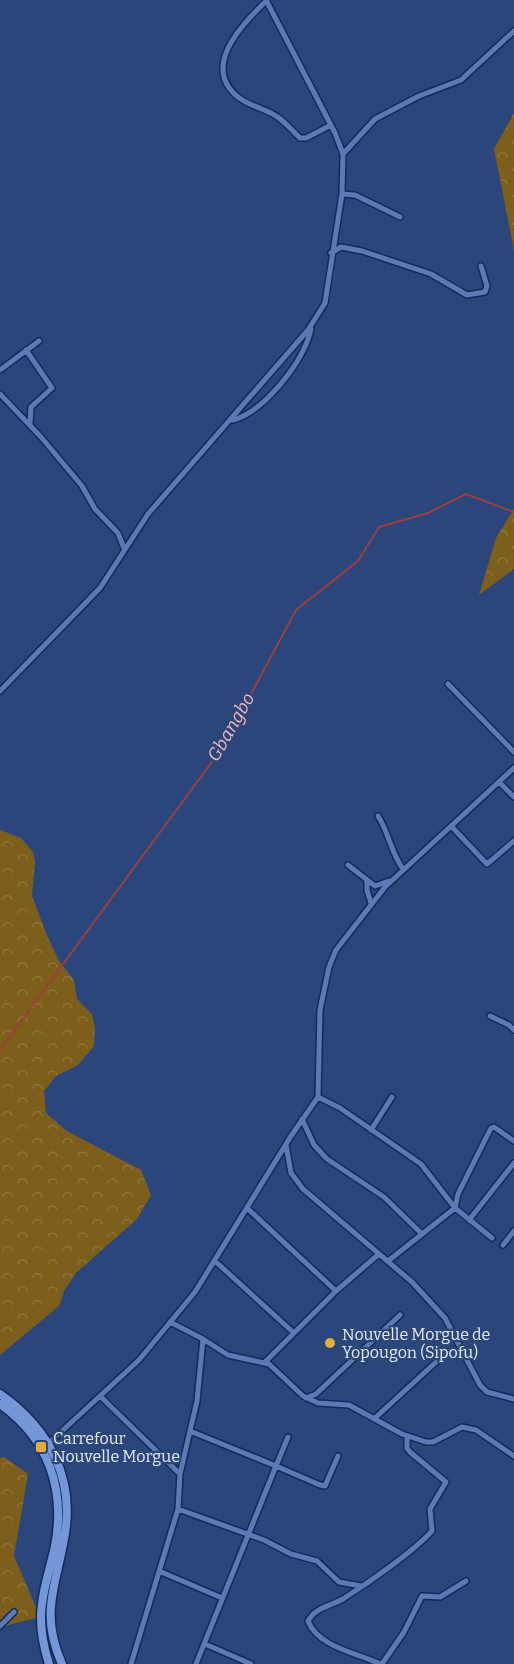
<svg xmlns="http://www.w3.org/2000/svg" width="514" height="1664" font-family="Bitter,serif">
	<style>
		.forest { fill: url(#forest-crowns) }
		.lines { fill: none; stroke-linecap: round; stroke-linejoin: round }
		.stream { stroke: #9b3f3f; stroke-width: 2 }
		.minor-casing { stroke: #122a5d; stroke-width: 8 }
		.primary-casing { stroke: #122a5d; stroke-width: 11 }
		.minor { stroke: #5b79b3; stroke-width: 5 }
		.primary { stroke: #7597d7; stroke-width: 8 }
		.poi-dot { fill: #e4ae35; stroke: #2b467b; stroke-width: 2 }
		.labels { text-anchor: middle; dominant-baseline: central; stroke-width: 4.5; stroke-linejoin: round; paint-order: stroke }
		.poi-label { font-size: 16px; fill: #e6edfa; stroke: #2b467b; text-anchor: start }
		.water-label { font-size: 18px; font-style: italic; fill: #f1bcb9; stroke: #2b467b }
	</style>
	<defs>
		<pattern id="forest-crowns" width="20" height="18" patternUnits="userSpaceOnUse" patternTransform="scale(1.5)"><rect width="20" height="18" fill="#7d5e1a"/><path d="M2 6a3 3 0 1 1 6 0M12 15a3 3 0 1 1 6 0" fill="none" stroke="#8f753c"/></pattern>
	</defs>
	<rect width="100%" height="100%" fill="#2b467b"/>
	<path class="forest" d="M 514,113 L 514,250 L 494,149 Z
		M 514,509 L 514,569 L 479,595 L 496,538 Z
		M 0,830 L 21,838 L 33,852 L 35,862 L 32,896 L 48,938 L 59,961 L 74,980 L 77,999 L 92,1014 L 95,1028 L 94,1046 L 78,1065 L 56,1076 L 44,1091 L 46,1113 L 67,1131 L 141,1170 L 151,1195 L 137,1219 L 76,1273 L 64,1291 L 59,1306 L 0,1355 Z
		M 4,1457 L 28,1474 L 14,1556 L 40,1617 L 0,1627 L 0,1458 Z"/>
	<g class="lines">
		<path class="stream" d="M 0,1050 L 222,748 L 296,610 L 358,561 L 379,527 L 428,513 L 466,494 L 514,512"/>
		<g class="minor-casing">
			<path id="minor" d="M 267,0 C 243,24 200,66 238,97 C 249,106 264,108 276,116 C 286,122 292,131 300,138 L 306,138 L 331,125
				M 343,154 L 375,119 L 419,96 L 461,80 L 514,31
				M 342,194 L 355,195 L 400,217
				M 331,253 L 341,247 L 362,251 L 431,274 L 467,295 L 485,292 L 487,286 L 481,266
				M 26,350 L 52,388 L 31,407 L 30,424
				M 0,370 L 39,341
				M 0,394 L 41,437 L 82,486 L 95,509 L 118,533 L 124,548
				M 233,420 C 265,411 304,361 311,329
				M 448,684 L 514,752
				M 0,691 L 100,588 L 148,514 L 308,330 L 325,303 L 342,194 L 343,154 L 335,133 L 266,0
				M 500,783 L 514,797
				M 378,816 C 390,835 390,851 403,869
				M 452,827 L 487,864 L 514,841
				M 348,865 L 375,886 L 389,881
				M 367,880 L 367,890 L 371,903
				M 490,1016 L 509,1025 L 514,1030
				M 318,1097 L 340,1108 L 421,1164 L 455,1208
				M 302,1119 L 314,1145 L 327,1159 L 384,1197 L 422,1234
				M 371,1130 L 392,1097
				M 286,1145 L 291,1173 L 303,1189 L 412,1282 L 445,1318 L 480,1385 L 487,1392 L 514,1399
				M 247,1208 L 336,1291
				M 455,1208 L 458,1194 L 491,1128 L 494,1127 L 514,1141
				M 469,1220 L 514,1163
				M 503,1245 L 514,1231
				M 215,1261 L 294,1333
				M 388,1261 L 455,1208 L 492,1238
				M 203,1339 L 228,1355 L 269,1364 L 303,1396 L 318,1403 L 349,1405 L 402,1434 L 426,1442 L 433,1442 L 462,1427 L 476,1430 L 514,1456
				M 265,1362 L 336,1291 L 379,1254
				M 101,1397 L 180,1474
				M 306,1398 L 316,1394 L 400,1315
				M 375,1418 L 447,1352
				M 190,1431 L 276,1466 L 196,1664
				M 288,1437 L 276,1466 L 320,1485 L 325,1486 L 338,1456
				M 49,1443 L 139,1360 L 195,1292 L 291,1136 L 318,1097 L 320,1010 L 329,967 L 336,950 L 385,887 L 514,768
				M 178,1509 L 264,1540 L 291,1554 L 317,1561 L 339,1582 L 361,1586
				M 159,1571 L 222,1598
				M 0,1626 L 14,1612
				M 205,1644 L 251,1664
				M 131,1664 L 178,1509 L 180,1474 L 197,1401 L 203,1339 L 170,1322
				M 380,1664 C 357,1653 318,1647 308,1621 C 316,1607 331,1606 343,1599 C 368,1583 413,1552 432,1531 L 430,1509 L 446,1482 L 410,1452 L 407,1448 L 407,1436
				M 382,1664 L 404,1632 L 422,1596 L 440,1597 L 466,1581"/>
		</g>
		<g class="primary-casing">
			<path id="primary" d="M 0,1394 C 49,1428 76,1479 64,1539 C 55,1589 40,1614 62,1664
				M 0,1404 C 48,1438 66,1489 55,1546 C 51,1565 44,1585 42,1604 C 39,1624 43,1645 49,1664"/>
		</g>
		<use href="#minor" class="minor"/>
		<use href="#primary" class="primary"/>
	</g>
	<g class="poi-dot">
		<circle cx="330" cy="1343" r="6"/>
		<rect x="35" y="1441" width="12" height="12" rx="3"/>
	</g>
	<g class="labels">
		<g class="poi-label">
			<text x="342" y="1334">Nouvelle Morgue de<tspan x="342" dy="18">Yopougon (Sipofu)</tspan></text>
			<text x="53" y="1438">Carrefour<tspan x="53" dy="18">Nouvelle Morgue</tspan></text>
		</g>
		<g class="water-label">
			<text transform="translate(231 727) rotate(-60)">Gbangbo</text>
		</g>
	</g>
</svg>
